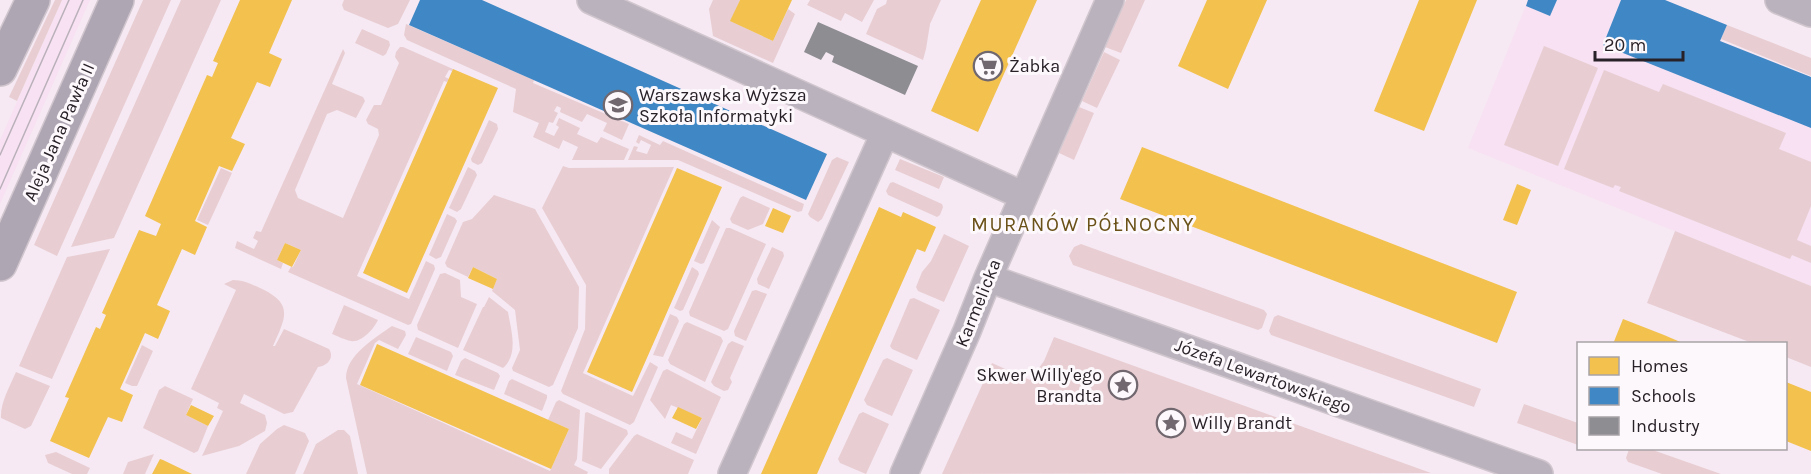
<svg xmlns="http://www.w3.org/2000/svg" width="1811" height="474" font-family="Karla,sans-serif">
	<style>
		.built { fill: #f7e1f2 }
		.green { fill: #e8ced2 }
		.homes { fill: #f2c14e }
		.schools { fill: #3f88c5 }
		.industry { fill: #8d8d92 }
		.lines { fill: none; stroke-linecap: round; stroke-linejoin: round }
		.minor-casing { stroke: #d0c6ce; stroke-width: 30 }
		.secondary-casing { stroke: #d0c6ce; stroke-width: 36 }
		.minor { stroke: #bab2bd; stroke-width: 27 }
		.secondary { stroke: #afa6b4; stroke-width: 33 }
		.tram { stroke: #b9b0ba; stroke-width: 1.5 }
		.labels { text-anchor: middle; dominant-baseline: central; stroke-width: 6; stroke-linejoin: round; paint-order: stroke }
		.poi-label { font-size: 18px; fill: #292128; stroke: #fcf8fb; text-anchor: start }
		.street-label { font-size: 18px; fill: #292128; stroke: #fcf8fb }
		.neighbourhood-label { font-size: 20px; letter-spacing: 1.5px; fill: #6a5118; stroke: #fcf8fb }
	</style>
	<rect width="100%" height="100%" fill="#f6e9f3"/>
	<path class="built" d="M 62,0 L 90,0 L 0,204 L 0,140 Z
		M 1528,0 L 1665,0 L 1727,25 L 1721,41 L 1811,77 L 1811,286 L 1468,148 Z"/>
	<path class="green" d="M 55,0 L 62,0 L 17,101 L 9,97 Z
		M 143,0 L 171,0 L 57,256 L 34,245 Z
		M 181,0 L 221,0 L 114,238 L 71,247 Z
		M 344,0 L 410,0 L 398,24 L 388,28 L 344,10 L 342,5 Z
		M 713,0 L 740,0 L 731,21 L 773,41 L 788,9 L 795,14 L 773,63 L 713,36 L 709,9 Z
		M 810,0 L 874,0 L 862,22 L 845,13 L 841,21 L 807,5 Z
		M 887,0 L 941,0 L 930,24 L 926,49 L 923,60 L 866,34 L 877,9 L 886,4 Z
		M 1126,0 L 1145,0 L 1121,53 L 1105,47 Z
		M 406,24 L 534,80 L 533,83 L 629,124 L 622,140 L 603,131 L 607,123 L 587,114 L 582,122 L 560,112 L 561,108 L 557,106 L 554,111 L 558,113 L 553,123 L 549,122 L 545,132 L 554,136 L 559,127 L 556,125 L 559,118 L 580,128 L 577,134 L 597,143 L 601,137 L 629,149 L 624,160 L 572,160 L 578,147 L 563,140 L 559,149 L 533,137 L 539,123 L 513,112 L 516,89 L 407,40 L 404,35 Z
		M 1727,25 L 1811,58 L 1811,76 L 1721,39 Z
		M 362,29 L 389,41 L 390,45 L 386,54 L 383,56 L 355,43 Z
		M 1544,46 L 1598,68 L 1558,166 L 1504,145 Z
		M 400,47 L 403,47 L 453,69 L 452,71 L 449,70 L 445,77 L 449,79 L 447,82 L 444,81 L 357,276 L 409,299 L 426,261 L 434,265 L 435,269 L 411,324 L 408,325 L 288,272 L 291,267 L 293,267 L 301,250 L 285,243 L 277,260 L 283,263 L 281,269 L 235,248 L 237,241 L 254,249 L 258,241 L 253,238 L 256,231 L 261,232 L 343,49 L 345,53 L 332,84 L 363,97 L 365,101 L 356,118 L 337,110 L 327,114 L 295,190 L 298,198 L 343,218 L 379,135 L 378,129 L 368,124 L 366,120 L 374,105 L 381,105 L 399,63 L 395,57 L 396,52 Z
		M 1104,52 L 1120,60 L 1097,108 L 1082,101 Z
		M 1604,70 L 1659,92 L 1663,84 L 1786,133 L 1779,149 L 1811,162 L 1811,206 L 1797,240 L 1811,246 L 1811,263 L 1792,255 L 1790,259 L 1619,191 L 1621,187 L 1615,185 L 1613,188 L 1564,169 Z
		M 1079,107 L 1094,113 L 1074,160 L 1059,153 Z
		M 489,120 L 497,124 L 498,129 L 482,163 L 478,165 L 472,162 L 471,159 Z
		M 639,135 L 660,145 L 663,141 L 804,204 L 802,211 L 798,212 L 678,160 L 628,160 L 634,146 L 638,147 L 636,151 L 647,154 L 651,145 L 641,140 L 639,144 L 636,142 Z
		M 837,157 L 849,162 L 822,219 L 818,222 L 810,217 L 808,214 L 832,160 Z
		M 900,159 L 944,177 L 939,189 L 895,170 Z
		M 563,166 L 569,168 L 674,167 L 583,373 L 633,396 L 650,362 L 658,367 L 634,422 L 630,425 L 563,394 L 561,391 L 585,329 L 586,285 L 542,208 Z
		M 468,167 L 475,171 L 477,175 L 461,209 L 457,212 L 449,208 Z
		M 221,168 L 232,173 L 208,225 L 197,220 Z
		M 893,182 L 942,204 L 943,207 L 940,215 L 937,217 L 888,195 L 886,191 L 890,183 Z
		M 494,195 L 535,209 L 579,287 L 578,328 L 553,385 L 549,387 L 513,371 L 512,368 L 520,350 L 515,310 L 492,291 L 497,279 L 473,267 L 468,277 L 447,267 L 445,263 L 463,222 L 472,219 Z
		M 743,196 L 770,208 L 763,224 L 748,230 L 732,223 L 730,219 L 740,198 Z
		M 447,214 L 455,218 L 457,221 L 441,257 L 436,259 L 429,255 Z
		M 712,220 L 720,227 L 704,263 L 701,264 L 694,261 Z
		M 726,228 L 730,228 L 766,244 L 728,329 L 724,331 L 690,316 L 689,312 Z
		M 1675,231 L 1811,286 L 1811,367 L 1786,357 L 1786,344 L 1752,343 L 1647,303 Z
		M 944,234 L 969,246 L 944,302 L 918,291 L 916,287 L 922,272 L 931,261 Z
		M 1081,244 L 1264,310 L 1267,314 L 1262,328 L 1258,330 L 1073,265 L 1069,256 L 1074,247 Z
		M 772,247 L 783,252 L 784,256 L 769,289 L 758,284 L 757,279 Z
		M 110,249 L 52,379 L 19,366 L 67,257 Z
		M 692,267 L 698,271 L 699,274 L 683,310 L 680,311 L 674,308 Z
		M 445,273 L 460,280 L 461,297 L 477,304 L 458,348 L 418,330 L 417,325 L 440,274 Z
		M 233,280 C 243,280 251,284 260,288 C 295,304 285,318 273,346 L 275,346 L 284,329 L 329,349 C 335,358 327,366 318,367 L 293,412 L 284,414 L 244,394 L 240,403 L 265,415 L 267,423 L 265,431 L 239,446 L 202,456 L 223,411 L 217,408 L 219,403 L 191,389 L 236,290 L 224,284 Z
		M 756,290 L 767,294 L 746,341 L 735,336 L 734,331 L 752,291 Z
		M 489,297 L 508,312 C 511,330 519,354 503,368 L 463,350 L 483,307 L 484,307 Z
		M 914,298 L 940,310 L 917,360 L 892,349 L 890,346 L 910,299 Z
		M 344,305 L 378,320 C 374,329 361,343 351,341 C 345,340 337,336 332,334 Z
		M 670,314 L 677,317 L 679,321 L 663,357 L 653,355 Z
		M 1278,315 L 1481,389 L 1474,407 L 1271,335 L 1269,331 L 1274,317 Z
		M 687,322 L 721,337 L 723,341 L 705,382 L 670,364 L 668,360 L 684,324 Z
		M 392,326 L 405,331 L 406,335 L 398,349 L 379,340 L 375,343 L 357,384 L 550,471 L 569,429 L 548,420 L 556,402 L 559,400 L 580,410 L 577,459 L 574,465 L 588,472 L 587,474 L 367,474 L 346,378 C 346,355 375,338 392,326 Z
		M 416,337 L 451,352 L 453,356 L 447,371 L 408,354 Z
		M 1054,337 L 1431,473 L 942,474 L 992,363 L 1030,380 L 1044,361 Z
		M 732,341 L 744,346 L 730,378 L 732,382 L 728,390 L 724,391 L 714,386 L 711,382 L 728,344 Z
		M 142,345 L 153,351 L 137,386 L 132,386 L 125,383 Z
		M 465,358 L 498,373 L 500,376 L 494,390 L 455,375 L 461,361 Z
		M 887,358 L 913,370 L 892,416 L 867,405 L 864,400 L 883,360 Z
		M 667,369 L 721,397 L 696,454 L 671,443 L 676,432 L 692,439 L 702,418 L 671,405 L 665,419 L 650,400 L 663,371 Z
		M 16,372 L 50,386 L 31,426 L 25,429 L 1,418 C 0,403 10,386 16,372 Z
		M 512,379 L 547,395 L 547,398 L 542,411 L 504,394 L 509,381 Z
		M 165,386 L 193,399 L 186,415 L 208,426 L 198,451 L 194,453 L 143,428 L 159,390 Z
		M 1524,404 L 1578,423 L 1578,445 L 1517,423 Z
		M 587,412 L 627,430 L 628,434 L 601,469 L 582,461 L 585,413 Z
		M 863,412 L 889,424 L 866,474 L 840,463 L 838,459 L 859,414 Z
		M 284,425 L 305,433 L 309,441 L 295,474 L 246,474 L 260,444 L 277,429 Z
		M 338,430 L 344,430 L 350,436 L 358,474 L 303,474 L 316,444 Z
		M 637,434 L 694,460 L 688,474 L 609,474 L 609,469 L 634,436 Z
		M 1629,449 L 1650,449 L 1721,474 L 1662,474 L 1628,462 L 1626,458 Z
		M 56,452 L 90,468 L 87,474 L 72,474 L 48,463 L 45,455 Z
		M 154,454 L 145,474 L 123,474 L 128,462 Z"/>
	<path class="homes" d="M 240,0 L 292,0 L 269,53 L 282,59 L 270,87 L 257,82 L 231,138 L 245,144 L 232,171 L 219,166 L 195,221 L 207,227 L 195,255 L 182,249 L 157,305 L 170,311 L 158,339 L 145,333 L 120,389 L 133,395 L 122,422 L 108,417 L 89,458 L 50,441 L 69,398 L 65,397 L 96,327 L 100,329 L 106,315 L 102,313 L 139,230 L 156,236 L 161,224 L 145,216 L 207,75 L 212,77 L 218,63 L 213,61 Z
		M 740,0 L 792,0 L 773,41 L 730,21 Z
		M 981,0 L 1037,0 L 978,132 L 931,111 Z
		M 1207,0 L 1267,0 L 1228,89 L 1178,66 Z
		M 1419,0 L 1477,0 L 1424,131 L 1374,111 Z
		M 453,69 L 498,88 L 407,293 L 363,273 Z
		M 1142,147 L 1517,292 L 1497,343 L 1120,199 Z
		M 677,168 L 722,187 L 632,392 L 587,372 Z
		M 1517,184 L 1531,190 L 1517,225 L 1503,220 Z
		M 879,207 L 901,217 L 903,212 L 936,227 L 925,252 L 917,249 L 817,474 L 761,474 Z
		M 773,208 L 791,216 L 783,233 L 765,226 Z
		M 285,243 L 301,250 L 292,267 L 277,260 Z
		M 473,267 L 497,279 L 493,289 L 468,278 Z
		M 1623,319 L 1664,335 L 1685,344 L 1613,344 Z
		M 377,344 L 569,429 L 551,469 L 360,385 Z
		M 1786,382 L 1811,392 L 1811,451 L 1786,441 Z
		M 191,405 L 214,416 L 208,426 L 186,415 Z
		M 678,407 L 702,418 L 696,429 L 672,418 Z
		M 160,459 L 163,460 L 192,474 L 152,474 Z"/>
	<path class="schools" d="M 420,0 L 482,0 L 827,154 L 806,200 L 409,25 Z
		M 1528,0 L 1557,0 L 1550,16 L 1526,6 Z
		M 1621,0 L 1665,0 L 1727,25 L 1720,41 L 1811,77 L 1811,128 L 1603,45 Z"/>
	<path class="industry" d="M 818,22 L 918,66 L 905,95 L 832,62 L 834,56 L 826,52 L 821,60 L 804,52 Z"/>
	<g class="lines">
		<g class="minor-casing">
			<path id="minor" d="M 591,0 L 1024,196
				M 1779,0 L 1811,13
				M 988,278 L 1539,474
				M 732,474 L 885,133
				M 904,474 L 967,331 L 988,278 L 1110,0"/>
		</g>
		<g class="secondary-casing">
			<path id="secondary" d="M 0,69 L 33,0
				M 0,264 L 117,0"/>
		</g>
		<use href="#minor" class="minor"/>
		<use href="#secondary" class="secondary"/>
		<path class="tram" d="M 0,155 L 69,0
			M 0,189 L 83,0"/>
	</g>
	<defs>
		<g id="supermarket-ring" transform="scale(1.5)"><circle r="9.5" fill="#fcf8fb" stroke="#71676f" stroke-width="1.5"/><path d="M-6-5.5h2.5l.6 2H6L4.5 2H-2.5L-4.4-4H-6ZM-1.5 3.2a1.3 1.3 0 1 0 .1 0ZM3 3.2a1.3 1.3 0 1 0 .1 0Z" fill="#71676f"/></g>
		<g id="university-ring" transform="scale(1.5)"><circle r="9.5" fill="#fcf8fb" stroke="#71676f" stroke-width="1.5"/><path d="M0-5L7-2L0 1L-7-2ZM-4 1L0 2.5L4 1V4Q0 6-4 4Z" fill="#71676f"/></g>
		<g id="sight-ring" transform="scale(1.5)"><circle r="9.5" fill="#fcf8fb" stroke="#71676f" stroke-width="1.5"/><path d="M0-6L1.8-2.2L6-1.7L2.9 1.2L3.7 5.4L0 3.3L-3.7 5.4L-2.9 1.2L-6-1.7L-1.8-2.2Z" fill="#71676f"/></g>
	</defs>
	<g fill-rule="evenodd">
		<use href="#supermarket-ring" x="988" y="66"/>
		<use href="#university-ring" x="618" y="105"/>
		<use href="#sight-ring" x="1123" y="385"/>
		<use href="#sight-ring" x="1171" y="423"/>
	</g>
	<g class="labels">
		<g class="poi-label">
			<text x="1009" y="66">Żabka</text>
			<text x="639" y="95">Warszawska Wyższa<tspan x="639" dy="21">Szkoła Informatyki</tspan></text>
			<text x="1102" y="375" text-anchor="end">Skwer Willy'ego<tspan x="1102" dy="21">Brandta</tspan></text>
			<text x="1192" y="423">Willy Brandt</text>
		</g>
		<g class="street-label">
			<text transform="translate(59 132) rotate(-66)">Aleja Jana Pawła II</text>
			<text transform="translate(978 303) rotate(-68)">Karmelicka</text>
			<text transform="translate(1263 376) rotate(20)">Józefa Lewartowskiego</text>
		</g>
		<g class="neighbourhood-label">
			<text x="1083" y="224">MURANÓW PÓŁNOCNY</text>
		</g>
	</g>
	<rect x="1577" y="342" width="210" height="108" fill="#fcf8fb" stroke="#a8a2a7" stroke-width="1.5"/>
	<rect x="1589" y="357" width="30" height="18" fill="#f2c14e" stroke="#a8a2a7" stroke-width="1.5"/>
	<text x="1631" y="372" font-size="18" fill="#292128">Homes</text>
	<rect x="1589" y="387" width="30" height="18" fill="#3f88c5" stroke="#a8a2a7" stroke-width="1.5"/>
	<text x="1631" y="402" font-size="18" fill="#292128">Schools</text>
	<rect x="1589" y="417" width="30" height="18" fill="#8d8d92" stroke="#a8a2a7" stroke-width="1.5"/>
	<text x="1631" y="432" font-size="18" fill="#292128">Industry</text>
	<path d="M1595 51v9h88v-9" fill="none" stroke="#292128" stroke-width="3"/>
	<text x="1604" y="51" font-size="18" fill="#292128" stroke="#fcf8fb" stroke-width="4.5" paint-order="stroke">20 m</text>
</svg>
